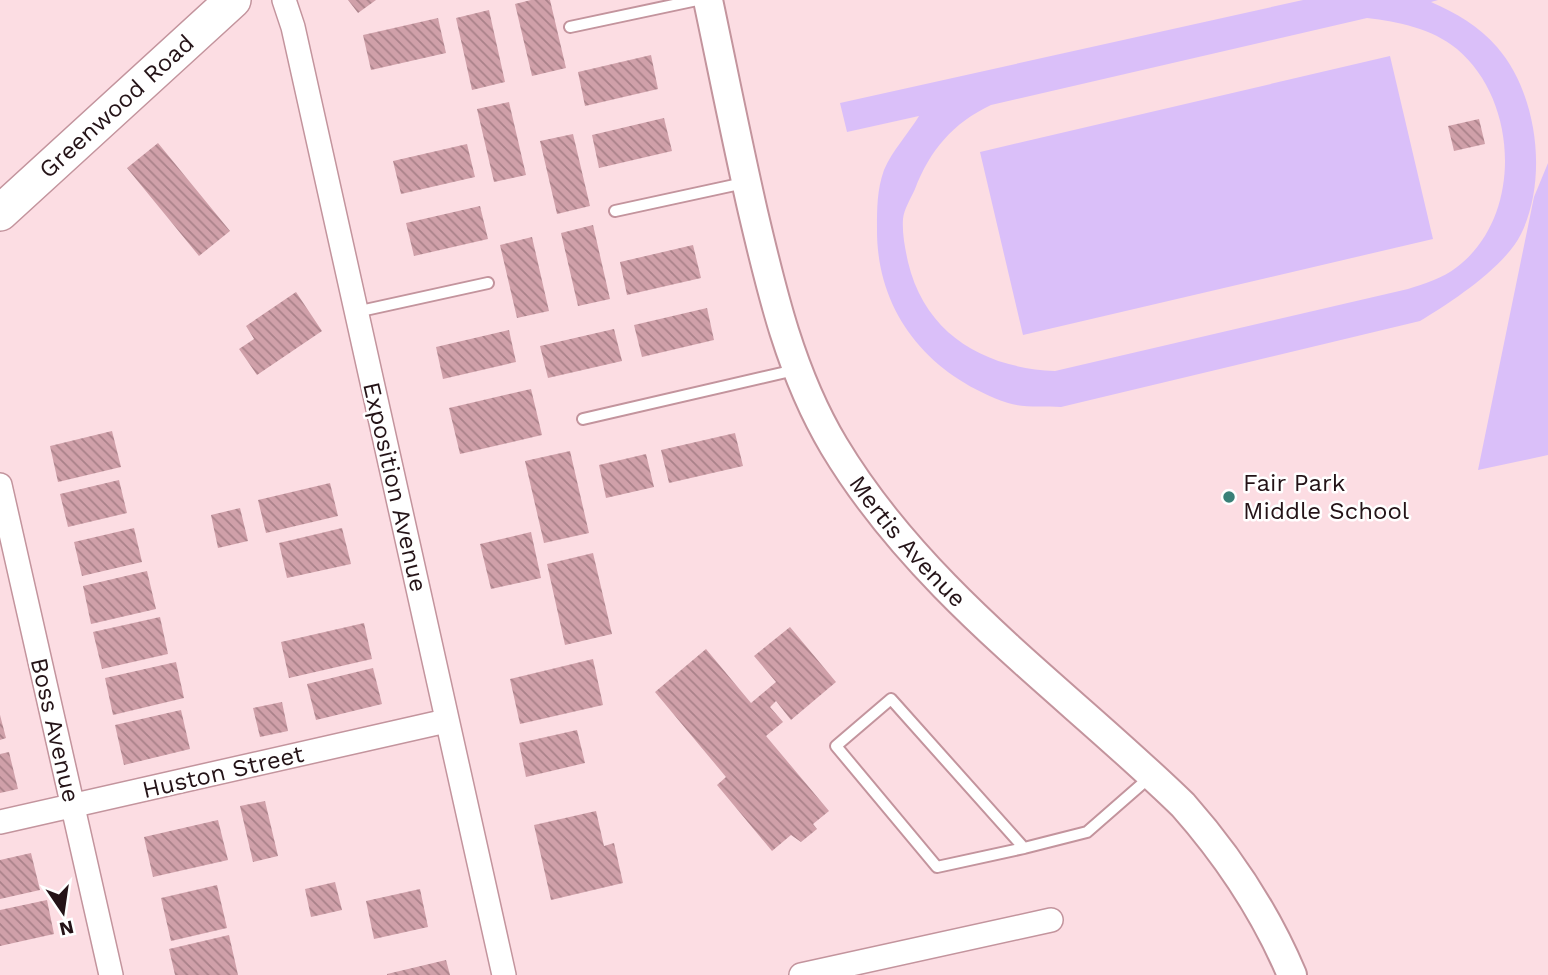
<svg xmlns="http://www.w3.org/2000/svg" width="1548" height="975" font-family="'Work Sans',sans-serif">
	<style>
		.grass { fill: #dabff9; fill-rule: evenodd }
		.building { fill: url(#building-back-hatch) }
		.lines { fill: none; stroke-linecap: round; stroke-linejoin: round }
		.service-casing { stroke: #c3949d; stroke-width: 14 }
		.minor-casing { stroke: #c3949d; stroke-width: 26 }
		.tertiary-casing { stroke: #c3949d; stroke-width: 32 }
		.primary-casing { stroke: #c3949d; stroke-width: 38 }
		.service { stroke: #fff; stroke-width: 10 }
		.minor { stroke: #fff; stroke-width: 23 }
		.tertiary { stroke: #fff; stroke-width: 28 }
		.primary { stroke: #fff; stroke-width: 35 }
		.poi-dot { fill: #3a8078; stroke: #fff; stroke-width: 2.5 }
		.labels { text-anchor: middle; dominant-baseline: central; stroke-width: 5; stroke-linejoin: round; paint-order: stroke }
		.street-label { font-size: 24px; fill: #241317; stroke: #fff }
		.poi-label { font-size: 24px; fill: #241317; stroke: #fff; text-anchor: start }
	</style>
	<defs>
		<pattern id="building-back-hatch" width="6" height="6" patternUnits="userSpaceOnUse" patternTransform="scale(1.75)"><rect width="6" height="6" fill="#d0a0a9"/><path d="M-1 5l2 2M0 0l6 6M5-1l2 2" fill="none" stroke="#a98189"/></pattern>
	</defs>
	<rect width="100%" height="100%" fill="#fcdde3"/>
	<path class="grass" d="M 1303,0 L 1438,0 L 1431,2 C 1456,13 1479,26 1497,47 C 1538,94 1548,179 1521,234 C 1505,267 1450,303 1420,321 L 1061,407 C 1045,406 1023,408 1008,403 C 929,376 876,313 877,228 C 877,209 877,189 884,170 C 892,151 908,134 919,116 L 847,132 L 840,103 ZM 1367,18 C 1399,22 1431,28 1457,49 C 1519,101 1523,217 1457,267 C 1443,278 1424,284 1408,289 L 1055,371 C 984,368 925,334 908,262 C 905,248 902,233 903,219 C 904,209 911,198 915,189 C 930,150 953,123 991,105 Z
		M 1390,56 L 1433,239 L 1023,335 L 980,152 Z
		M 1548,163 L 1548,455 L 1478,470 L 1534,197 Z"/>
	<path class="building" d="M 348,0 L 376,0 L 358,13 Z
		M 531,0 L 550,0 L 566,68 L 532,76 L 515,4 Z
		M 489,10 L 505,82 L 472,90 L 456,18 Z
		M 438,18 L 446,53 L 371,70 L 363,35 Z
		M 651,55 L 658,89 L 585,106 L 578,72 Z
		M 509,102 L 526,175 L 494,182 L 477,109 Z
		M 664,118 L 672,151 L 599,168 L 592,135 Z
		M 1479,119 L 1485,144 L 1454,151 L 1448,126 Z
		M 573,134 L 590,206 L 557,214 L 540,141 Z
		M 158,143 L 230,231 L 199,256 L 127,168 Z
		M 467,144 L 475,177 L 401,194 L 393,161 Z
		M 480,206 L 488,239 L 414,256 L 406,223 Z
		M 593,225 L 610,299 L 578,306 L 561,233 Z
		M 532,237 L 549,311 L 517,318 L 500,245 Z
		M 693,245 L 701,278 L 627,295 L 620,262 Z
		M 296,292 L 322,331 L 257,375 L 239,349 L 254,339 L 246,326 Z
		M 707,308 L 714,340 L 642,357 L 634,325 Z
		M 614,329 L 622,361 L 548,378 L 540,346 Z
		M 509,330 L 516,362 L 443,379 L 436,347 Z
		M 531,389 L 542,435 L 460,454 L 449,408 Z
		M 112,431 L 121,467 L 58,482 L 50,446 Z
		M 735,433 L 743,466 L 669,483 L 661,450 Z
		M 570,451 L 589,533 L 544,543 L 525,461 Z
		M 646,454 L 654,487 L 606,498 L 599,465 Z
		M 119,480 L 127,513 L 68,527 L 60,494 Z
		M 330,483 L 338,516 L 266,533 L 258,500 Z
		M 240,508 L 248,541 L 218,548 L 211,515 Z
		M 134,528 L 142,562 L 82,576 L 74,542 Z
		M 342,528 L 351,564 L 287,578 L 279,543 Z
		M 531,532 L 541,578 L 491,589 L 480,544 Z
		M 593,553 L 612,634 L 565,645 L 547,564 Z
		M 147,571 L 156,609 L 91,624 L 83,586 Z
		M 160,617 L 168,654 L 102,669 L 93,632 Z
		M 364,623 L 372,659 L 289,678 L 281,642 Z
		M 790,627 L 836,682 L 791,720 L 776,701 L 770,707 L 783,722 L 766,736 L 829,811 L 813,824 L 817,829 L 801,842 L 791,835 L 772,851 L 717,785 L 726,777 L 655,692 L 706,649 L 751,703 L 776,682 L 754,656 Z
		M 593,659 L 603,705 L 520,724 L 510,679 Z
		M 176,662 L 184,698 L 113,715 L 105,678 Z
		M 373,668 L 382,704 L 316,720 L 307,684 Z
		M 282,702 L 288,731 L 260,737 L 253,708 Z
		M 181,710 L 190,749 L 124,765 L 115,725 Z
		M 0,715 L 6,738 L 0,740 Z
		M 577,730 L 585,763 L 526,777 L 519,743 Z
		M 9,752 L 18,789 L 0,793 L 0,754 Z
		M 265,801 L 278,856 L 253,862 L 240,806 Z
		M 596,811 L 604,846 L 614,843 L 623,883 L 551,900 L 534,825 Z
		M 218,820 L 228,860 L 153,877 L 144,837 Z
		M 31,853 L 40,890 L 0,899 L 0,860 Z
		M 335,882 L 342,910 L 311,917 L 305,889 Z
		M 217,885 L 227,928 L 171,941 L 161,898 Z
		M 420,889 L 428,927 L 374,939 L 366,901 Z
		M 47,900 L 54,934 L 0,946 L 0,910 Z
		M 229,935 L 238,975 L 175,975 L 169,949 Z
		M 446,960 L 450,975 L 387,975 L 387,974 Z"/>
	<g class="lines">
		<g class="service-casing">
			<path id="service" d="M 570,27 L 697,0
				M 615,211 L 744,183
				M 356,312 L 488,283
				M 583,419 L 795,370
				M 1024,848 L 937,867 L 836,746 L 891,699 L 1024,848 L 1087,832 L 1150,777"/>
		</g>
		<g class="minor-casing">
			<path id="minor" d="M 284,0 L 293,27 L 504,975
				M 0,485 L 111,975
				M 0,822 L 446,721
				M 801,975 L 1051,920"/>
		</g>
		<g class="tertiary-casing">
			<g id="tertiary">
				<path id="s1" d="M 708,0 C 723,71 737,142 753,212 C 772,293 791,374 834,446 C 921,591 1064,689 1183,805 C 1229,857 1265,911 1292,975"/>
			</g>
		</g>
		<g class="primary-casing">
			<g id="primary">
				<path id="s2" d="M 0,213 L 233,0"/>
			</g>
		</g>
		<use href="#service" class="service"/>
		<use href="#minor" class="minor"/>
		<use href="#tertiary" class="tertiary"/>
		<use href="#primary" class="primary"/>
	</g>
	<circle class="poi-dot" cx="1229" cy="497" r="7"/>
	<g class="labels">
		<g class="street-label">
			<text stroke="none"><textPath href="#s2" startOffset="158">Greenwood Road</textPath></text>
			<text transform="translate(395 487) rotate(77)">Exposition Avenue</text>
			<text stroke="none"><textPath href="#s1" startOffset="586">Mertis Avenue</textPath></text>
			<text transform="translate(55 730) rotate(77)">Boss Avenue</text>
			<text transform="translate(223 772) rotate(-13)">Huston Street</text>
		</g>
		<g class="poi-label">
			<text x="1243" y="483">Fair Park<tspan x="1243" dy="28">Middle School</tspan></text>
		</g>
	</g>
	<g transform="translate(63 912) rotate(167)" stroke="#ffffff" stroke-width="5" paint-order="stroke">
	<path d="M0-5L12 26L0 18L-12 26Z" fill="#241317"/>
	<text y="-10" font-size="19" font-weight="bold" text-anchor="middle" fill="#241317">N</text>
	</g>
</svg>
